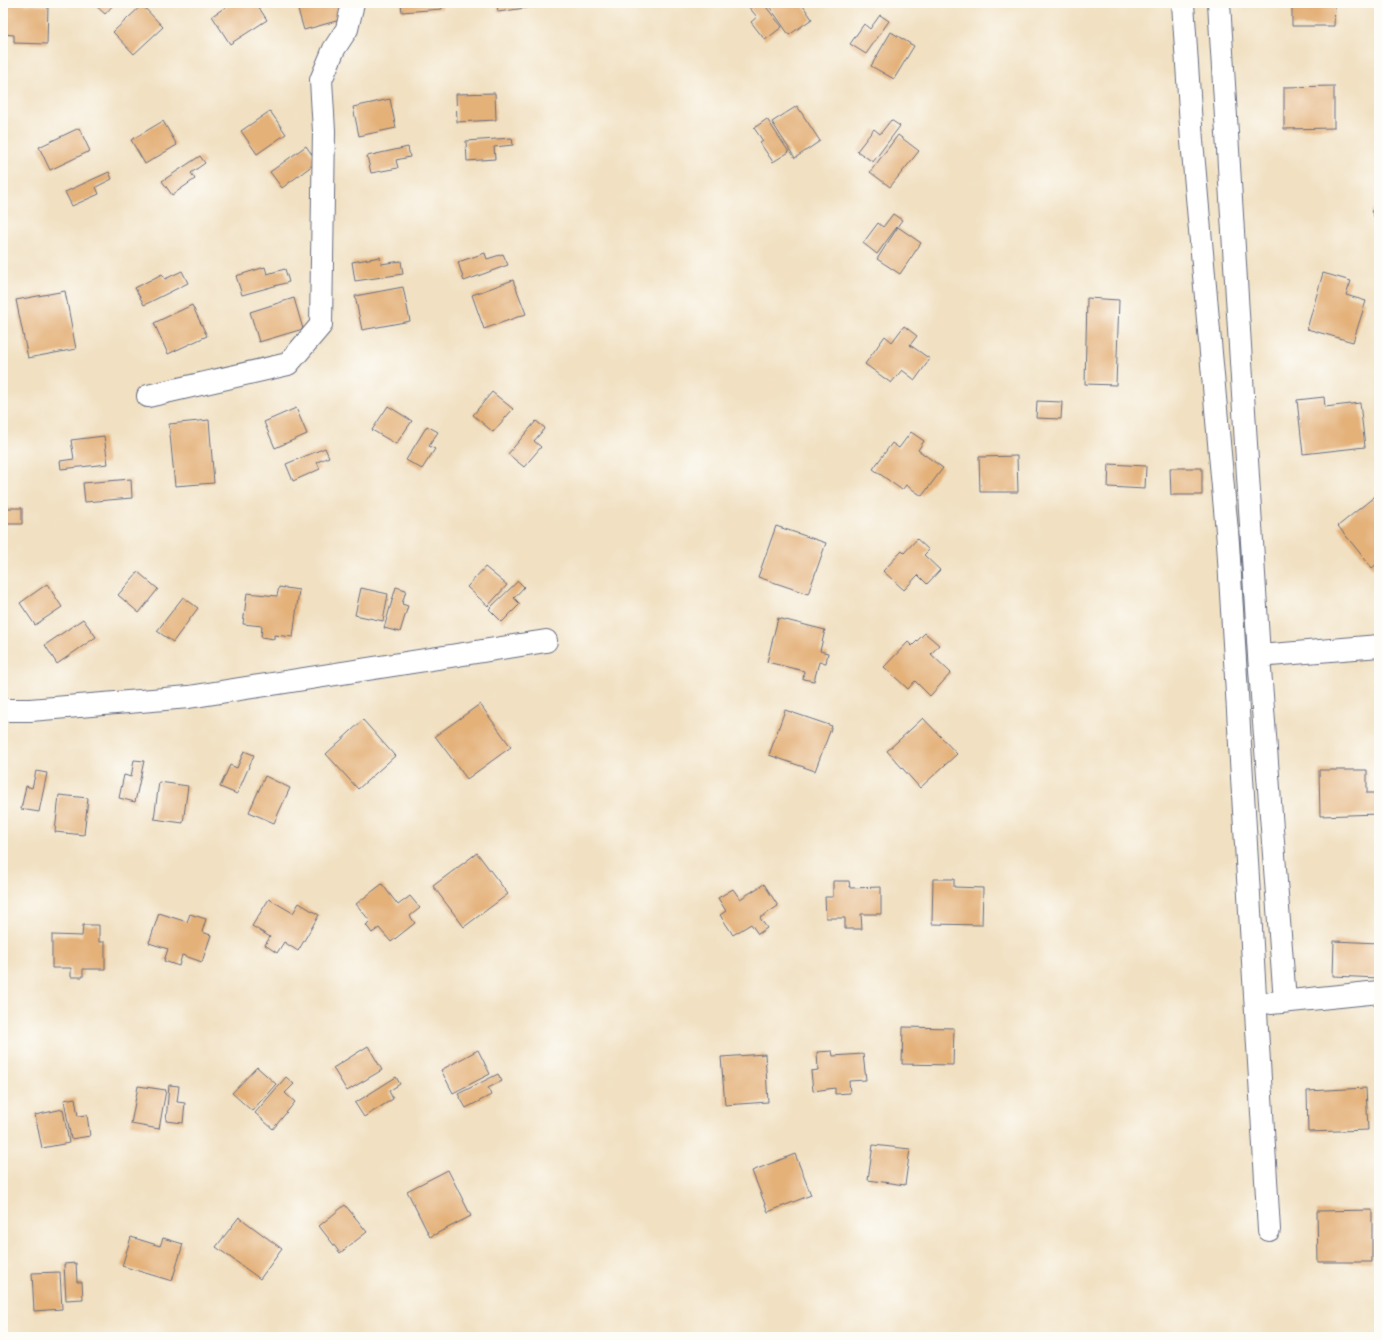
<svg xmlns="http://www.w3.org/2000/svg" width="1382" height="1340" font-family="Mynerve,sans-serif">
	<style>
		.building { fill: #e4b179 }
		.lines { fill: none; stroke-linecap: round; stroke-linejoin: round }
		.minor-casing { stroke: #666d81; stroke-width: 24 }
		.minor { stroke: #fff; stroke-width: 22 }
	</style>
	<rect width="100%" height="100%" fill="#fdfcf7"/>
	<filter id="ink" filterUnits="userSpaceOnUse"><feTurbulence type="fractalNoise" baseFrequency=".025" numOctaves="2"/><feDisplacementMap in="SourceGraphic" scale="8" xChannelSelector="R" yChannelSelector="G"/><feConvolveMatrix kernelMatrix="1 2 1 2 8 2 1 2 1" color-interpolation-filters="sRGB"/></filter>
	<filter id="wash" filterUnits="userSpaceOnUse"><feTurbulence type="fractalNoise" baseFrequency=".012" numOctaves="4" result="noise"/><feDisplacementMap in="SourceGraphic" scale="16" xChannelSelector="R" yChannelSelector="G"/><feGaussianBlur stdDeviation="0.9" result="paint"/><feColorMatrix in="noise" values="0 0 0 0 0 0 0 0 0 0 0 0 0 0 0 0 0 1.4 0 .05"/><feComposite in="paint" operator="in"/></filter>
	<g filter="url(#wash)">
		<rect width="100%" height="100%" fill="#f1e0c1"/>
		<g id="blocks">
			<path class="building" d="M 4,3 L 48,6 L 47,44 L 14,43 L 14,35 L 3,34 Z
				M 93,3 L 115,3 L 105,14 Z
				M 232,3 L 256,3 L 267,20 L 230,44 L 212,16 Z
				M 296,3 L 343,3 L 347,18 L 304,30 Z
				M 401,3 L 442,3 L 442,9 L 402,12 Z
				M 497,3 L 545,3 L 545,5 L 498,12 Z
				M 752,3 L 763,3 L 782,27 L 765,40 L 751,22 L 757,17 L 748,6 Z
				M 767,3 L 801,3 L 812,19 L 789,35 Z
				M 1292,3 L 1335,3 L 1334,26 L 1292,26 Z
				M 142,5 L 163,27 L 134,54 L 113,32 Z
				M 880,15 L 889,21 L 866,54 L 850,44 L 864,24 L 870,29 Z
				M 891,32 L 914,46 L 894,79 L 871,66 Z
				M 1334,86 L 1334,128 L 1284,129 L 1284,87 Z
				M 495,93 L 496,120 L 457,122 L 456,94 Z
				M 390,99 L 396,128 L 359,136 L 353,107 Z
				M 797,106 L 820,141 L 795,158 L 772,122 Z
				M 270,111 L 286,134 L 257,154 L 241,131 Z
				M 767,119 L 789,152 L 773,162 L 760,143 L 763,141 L 754,128 Z
				M 891,120 L 900,126 L 873,162 L 857,151 L 874,129 L 880,134 Z
				M 163,121 L 177,145 L 145,164 L 131,140 Z
				M 79,128 L 90,151 L 50,170 L 39,147 Z
				M 898,135 L 919,151 L 890,187 L 870,172 Z
				M 512,138 L 513,145 L 494,147 L 495,159 L 467,161 L 466,141 Z
				M 306,146 L 317,162 L 282,188 L 270,172 Z
				M 408,147 L 410,157 L 396,160 L 398,168 L 371,173 L 367,156 Z
				M 200,156 L 205,163 L 191,173 L 195,179 L 172,195 L 162,181 Z
				M 3,162 L 6,163 L 4,176 L 3,176 Z
				M 109,172 L 112,179 L 96,187 L 99,194 L 72,206 L 65,192 Z
				M 1379,207 L 1379,226 L 1371,211 Z
				M 893,214 L 902,220 L 877,254 L 863,243 L 878,223 L 883,227 Z
				M 898,227 L 921,243 L 900,274 L 877,259 Z
				M 485,253 L 487,259 L 503,254 L 508,265 L 464,281 L 458,262 Z
				M 380,257 L 381,264 L 401,261 L 403,274 L 355,281 L 352,262 Z
				M 265,267 L 267,274 L 285,269 L 289,282 L 242,295 L 236,276 Z
				M 182,271 L 188,283 L 144,305 L 135,288 L 162,274 L 165,279 Z
				M 1323,273 L 1351,281 L 1346,295 L 1366,301 L 1353,342 L 1307,329 Z
				M 513,280 L 526,314 L 484,329 L 472,295 Z
				M 403,287 L 410,321 L 362,330 L 355,296 Z
				M 65,291 L 76,349 L 28,358 L 16,300 Z
				M 294,298 L 303,329 L 259,342 L 250,312 Z
				M 1087,298 L 1119,300 L 1116,385 L 1085,384 Z
				M 192,305 L 207,336 L 168,354 L 154,323 Z
				M 904,326 L 917,336 L 910,345 L 930,359 L 915,380 L 902,370 L 891,383 L 865,364 L 885,336 L 892,342 Z
				M 492,392 L 513,409 L 493,432 L 473,415 Z
				M 1324,397 L 1325,407 L 1360,403 L 1365,447 L 1303,454 L 1297,400 Z
				M 1037,401 L 1062,402 L 1061,419 L 1036,418 Z
				M 388,406 L 412,421 L 396,444 L 372,430 Z
				M 296,408 L 307,434 L 275,448 L 264,422 Z
				M 209,420 L 214,483 L 175,486 L 169,424 Z
				M 536,421 L 545,428 L 534,441 L 541,447 L 524,467 L 508,454 Z
				M 427,426 L 438,432 L 429,446 L 435,449 L 422,469 L 406,460 Z
				M 911,432 L 924,441 L 918,450 L 943,468 L 922,496 L 906,485 L 902,490 L 873,469 L 892,443 L 899,448 Z
				M 104,436 L 108,464 L 61,469 L 60,461 L 74,459 L 71,440 Z
				M 325,448 L 329,457 L 317,462 L 320,469 L 293,481 L 286,464 Z
				M 1017,456 L 1018,492 L 980,492 L 979,457 Z
				M 1109,464 L 1146,466 L 1145,489 L 1108,487 Z
				M 1170,468 L 1202,468 L 1202,495 L 1171,495 Z
				M 131,479 L 132,498 L 85,502 L 83,483 Z
				M 1379,493 L 1379,562 L 1372,568 L 1338,526 Z
				M 3,508 L 22,508 L 22,524 L 3,524 Z
				M 776,526 L 826,543 L 808,594 L 758,577 Z
				M 917,539 L 929,550 L 924,555 L 940,570 L 927,584 L 918,575 L 904,590 L 883,571 L 902,551 L 904,553 Z
				M 485,567 L 507,585 L 488,606 L 467,587 Z
				M 138,572 L 158,589 L 139,613 L 118,595 Z
				M 518,581 L 524,587 L 514,598 L 520,604 L 502,622 L 489,609 Z
				M 47,584 L 62,607 L 35,625 L 20,603 Z
				M 279,587 L 299,590 L 293,637 L 274,635 L 274,639 L 261,637 L 262,626 L 243,624 L 247,593 L 277,596 Z
				M 396,587 L 406,590 L 402,604 L 408,606 L 400,632 L 384,628 Z
				M 361,588 L 388,594 L 383,621 L 355,615 Z
				M 183,597 L 198,608 L 173,642 L 157,631 Z
				M 778,618 L 825,630 L 820,651 L 828,653 L 826,663 L 819,662 L 814,681 L 803,679 L 804,671 L 767,662 Z
				M 83,619 L 96,637 L 57,664 L 45,645 Z
				M 925,633 L 939,645 L 931,654 L 951,673 L 930,696 L 915,681 L 908,689 L 884,667 L 908,642 L 912,646 Z
				M 480,704 L 511,747 L 467,779 L 435,736 Z
				M 785,710 L 832,726 L 815,771 L 769,755 Z
				M 923,718 L 957,754 L 920,788 L 887,751 Z
				M 363,720 L 395,756 L 358,789 L 326,754 Z
				M 244,751 L 254,755 L 237,794 L 220,787 L 230,765 L 237,768 Z
				M 134,760 L 144,761 L 135,802 L 119,798 L 124,775 L 131,777 Z
				M 1319,770 L 1367,770 L 1367,793 L 1378,793 L 1378,814 L 1320,816 Z
				M 36,771 L 47,773 L 39,812 L 21,809 L 26,786 L 32,788 Z
				M 265,776 L 290,788 L 274,823 L 249,812 Z
				M 159,782 L 188,786 L 183,823 L 154,819 Z
				M 59,795 L 88,798 L 84,835 L 55,832 Z
				M 477,853 L 508,894 L 464,927 L 433,886 Z
				M 933,879 L 954,879 L 954,887 L 983,888 L 982,925 L 932,924 Z
				M 833,881 L 849,881 L 850,888 L 881,887 L 881,914 L 861,914 L 862,929 L 845,929 L 845,918 L 826,918 L 825,897 L 833,897 Z
				M 382,884 L 398,905 L 410,896 L 420,908 L 410,916 L 415,923 L 391,942 L 379,928 L 372,933 L 366,925 L 370,921 L 356,904 Z
				M 764,884 L 778,906 L 760,918 L 767,928 L 758,934 L 751,924 L 733,935 L 720,915 L 726,911 L 718,898 L 733,889 L 740,899 Z
				M 269,899 L 293,913 L 299,903 L 319,915 L 298,951 L 284,942 L 277,953 L 265,945 L 270,937 L 252,926 Z
				M 159,913 L 187,922 L 190,914 L 206,919 L 202,932 L 211,935 L 202,962 L 182,955 L 179,966 L 164,961 L 168,949 L 149,943 Z
				M 83,925 L 99,925 L 99,942 L 105,942 L 105,969 L 83,969 L 83,977 L 71,977 L 71,968 L 52,968 L 52,935 L 82,936 Z
				M 1334,941 L 1379,943 L 1379,978 L 1333,976 Z
				M 903,1027 L 954,1028 L 953,1065 L 902,1064 Z
				M 368,1046 L 382,1070 L 347,1091 L 333,1068 Z
				M 478,1050 L 490,1074 L 453,1093 L 441,1070 Z
				M 832,1051 L 833,1056 L 863,1054 L 866,1080 L 849,1081 L 850,1093 L 835,1094 L 835,1088 L 813,1091 L 811,1071 L 818,1070 L 817,1052 Z
				M 765,1054 L 768,1102 L 725,1105 L 721,1057 Z
				M 257,1067 L 276,1084 L 252,1111 L 232,1093 Z
				M 498,1074 L 502,1081 L 488,1088 L 491,1095 L 466,1108 L 458,1094 Z
				M 286,1077 L 294,1084 L 285,1093 L 295,1102 L 273,1129 L 255,1113 Z
				M 396,1077 L 400,1084 L 389,1091 L 393,1099 L 364,1117 L 355,1103 Z
				M 169,1085 L 179,1086 L 177,1102 L 185,1103 L 183,1123 L 166,1121 Z
				M 138,1086 L 166,1090 L 159,1129 L 131,1124 Z
				M 1366,1088 L 1368,1130 L 1308,1132 L 1307,1091 Z
				M 75,1098 L 78,1116 L 87,1115 L 90,1136 L 71,1139 L 64,1100 Z
				M 63,1109 L 69,1143 L 42,1148 L 35,1115 Z
				M 873,1145 L 910,1149 L 905,1185 L 868,1180 Z
				M 795,1154 L 811,1195 L 768,1212 L 752,1171 Z
				M 448,1170 L 471,1216 L 430,1237 L 407,1191 Z
				M 345,1205 L 367,1232 L 340,1253 L 319,1226 Z
				M 1372,1210 L 1372,1262 L 1318,1262 L 1317,1211 Z
				M 239,1217 L 282,1249 L 260,1279 L 216,1247 Z
				M 131,1237 L 160,1246 L 163,1238 L 183,1244 L 172,1281 L 122,1266 Z
				M 76,1263 L 77,1282 L 82,1282 L 83,1299 L 66,1300 L 64,1264 Z
				M 60,1272 L 62,1309 L 34,1311 L 32,1273 Z"/>
		</g>
	</g>
	<g filter="url(#ink)">
		<use href="#blocks" fill-opacity="0" stroke="#666d81" stroke-width="1"/>
		<g class="lines">
			<g class="minor-casing">
				<path id="minor" d="M 1183,3 L 1192,141 L 1228,543 L 1269,1230
					M 1219,3 L 1259,656 L 1285,1001
					M 148,396 L 288,364 L 321,325 L 324,131 L 321,80 L 334,49 L 347,29 L 353,3
					M 1259,656 L 1379,646
					M 3,710 L 30,710 L 189,697 L 546,641
					M 1271,1003 L 1379,992"/>
			</g>
			<use href="#minor" class="minor"/>
		</g>
	</g>
	<rect width="1382" height="1340" fill="none" stroke="#fdfcf7" stroke-width="16"/>
</svg>
